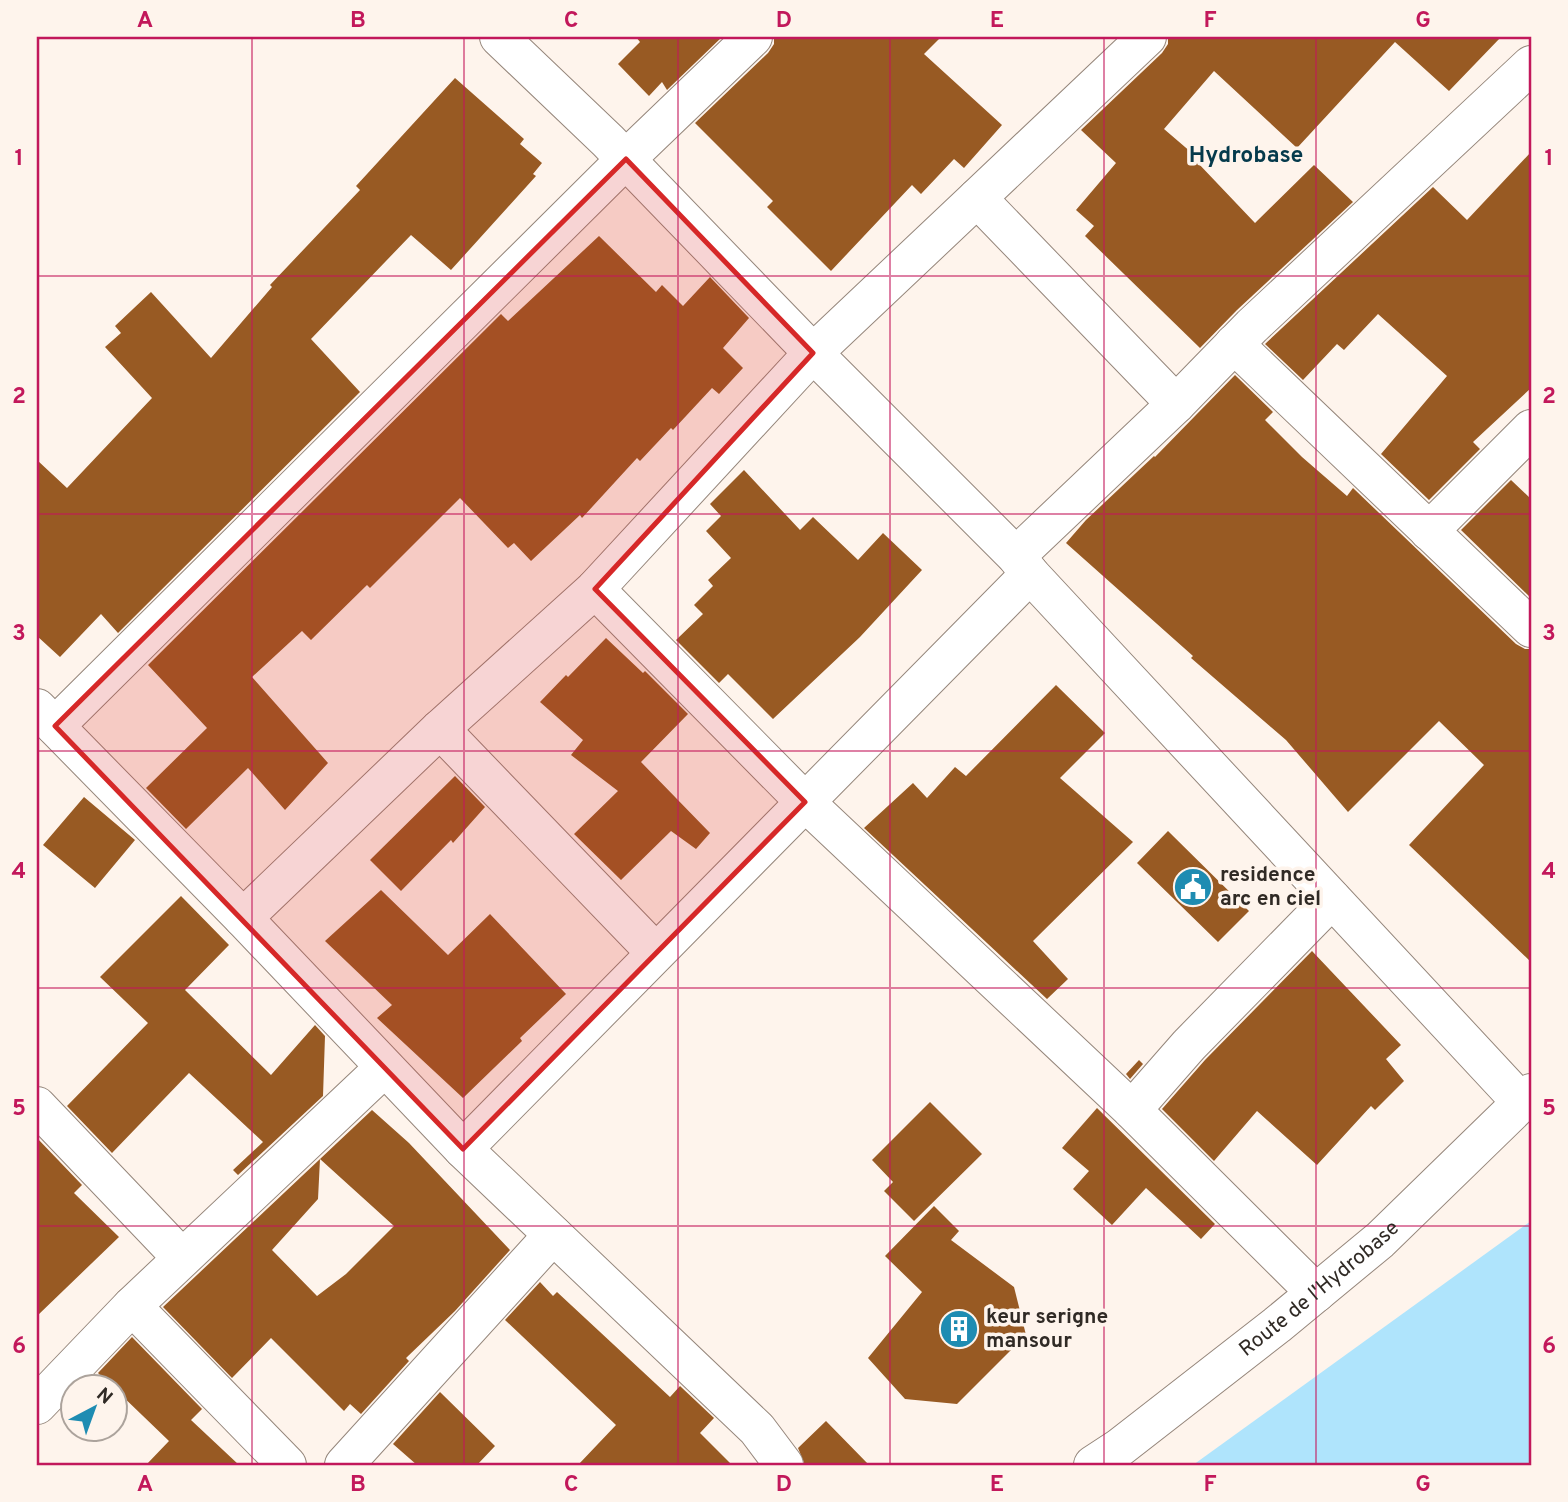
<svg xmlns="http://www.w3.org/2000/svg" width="1568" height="1502" font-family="Overpass,sans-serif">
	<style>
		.water { fill: #afe4fc }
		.building { fill: #985a23; fill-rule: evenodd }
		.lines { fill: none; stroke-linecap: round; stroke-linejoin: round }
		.minor-casing { stroke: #95867b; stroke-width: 40 }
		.minor { stroke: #fff; stroke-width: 38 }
		.marked { fill: #d62828; fill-opacity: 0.2; stroke: #d62828; stroke-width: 5; stroke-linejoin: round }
		.grid { fill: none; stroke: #c2185b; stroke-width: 2; stroke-opacity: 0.55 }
		.labels { text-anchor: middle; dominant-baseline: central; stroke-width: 7; stroke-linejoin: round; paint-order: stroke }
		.poi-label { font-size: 21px; font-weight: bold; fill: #302a25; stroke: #fef4ec; text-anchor: start }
		.street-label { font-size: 21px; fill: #302a25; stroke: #fef4ec }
		.neighbourhood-label { font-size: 23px; font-weight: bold; fill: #053a4c; stroke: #fef4ec }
		.neatline { fill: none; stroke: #c2185b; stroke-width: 2.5 }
		.grid-label { font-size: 23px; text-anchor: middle; font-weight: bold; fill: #c2185b }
	</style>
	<rect width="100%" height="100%" fill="#fef4ec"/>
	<path class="water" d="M 1531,1221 L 1531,1465 L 1193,1465 Z"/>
	<path class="building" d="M 636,37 L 722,37 L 667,90 L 662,82 L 649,96 L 618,64 L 640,42 Z
		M 774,37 L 941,37 L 924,54 L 1002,125 L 964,168 L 954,159 L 921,194 L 912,185 L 831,271 L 767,207 L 773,201 L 695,123 L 768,53 L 774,44 Z
		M 1168,37 L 1501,37 L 1449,91 L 1395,42 L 1297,148 L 1214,71 L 1164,129 L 1199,159 L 1197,162 L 1255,223 L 1314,165 L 1353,202 L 1237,310 L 1200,348 L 1085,236 L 1094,226 L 1076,210 L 1116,163 L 1081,130 L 1162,53 L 1168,44 Z
		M 455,78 L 524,139 L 520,144 L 542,163 L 533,174 L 536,176 L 451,270 L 411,235 L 311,339 L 360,392 L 118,633 L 101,614 L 60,657 L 37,636 L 37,460 L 67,488 L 152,398 L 105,347 L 121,333 L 115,326 L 151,292 L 211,358 L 272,287 L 270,285 L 360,190 L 356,186 Z
		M 1531,152 L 1531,388 L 1473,442 L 1480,449 L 1429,500 L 1381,454 L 1447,376 L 1378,314 L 1344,350 L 1337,344 L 1303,380 L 1265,344 L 1433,187 L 1467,220 Z
		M 599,236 L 656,292 L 662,285 L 683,306 L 710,277 L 749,318 L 723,348 L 743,368 L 719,394 L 712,388 L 673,430 L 671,428 L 640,461 L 637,458 L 582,518 L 580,515 L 531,561 L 514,543 L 508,548 L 460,498 L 370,588 L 367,585 L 311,640 L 302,631 L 252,677 L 328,763 L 285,810 L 248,768 L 186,829 L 146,788 L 207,728 L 148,665 L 501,314 L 508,321 Z
		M 1235,375 L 1273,412 L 1265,420 L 1302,457 L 1347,496 L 1353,488 L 1516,644 L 1525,649 L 1531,649 L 1531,962 L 1409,845 L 1484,765 L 1439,721 L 1348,812 L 1286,740 L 1191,658 L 1193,656 L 1066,543 L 1086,520 L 1154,456 L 1155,457 Z
		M 744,470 L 800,530 L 813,517 L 858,560 L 883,533 L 922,570 L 860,637 L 773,719 L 728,674 L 719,683 L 676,640 L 703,614 L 694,605 L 713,586 L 708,580 L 731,558 L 706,531 L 721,516 L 710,504 Z
		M 1511,480 L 1531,499 L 1531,598 L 1461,530 Z
		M 606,638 L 643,673 L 645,671 L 688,714 L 641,762 L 710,833 L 696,849 L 671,831 L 621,880 L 574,834 L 618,791 L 571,755 L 583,740 L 540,702 L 566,675 L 568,677 Z
		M 1056,685 L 1105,733 L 1060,778 L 1133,842 L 1033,941 L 1068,979 L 1047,999 L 864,828 L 913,783 L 927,798 L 955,767 L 966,776 Z
		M 455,776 L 485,807 L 453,843 L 451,840 L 401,891 L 370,860 Z
		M 84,797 L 135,840 L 95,888 L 43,845 Z
		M 1168,831 L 1249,911 L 1218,942 L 1137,863 Z
		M 381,890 L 448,955 L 490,914 L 566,994 L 520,1038 L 522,1041 L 463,1098 L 377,1018 L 392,1005 L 325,941 Z
		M 181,896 L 229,945 L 185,990 L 271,1075 L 315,1025 L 325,1036 L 323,1096 L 238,1175 L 233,1170 L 263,1142 L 189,1073 L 112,1153 L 67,1106 L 148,1023 L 100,977 Z
		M 1312,951 L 1401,1045 L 1386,1059 L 1404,1081 L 1375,1110 L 1371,1106 L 1317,1165 L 1257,1111 L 1214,1161 L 1162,1109 L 1205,1060 Z
		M 1139,1060 L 1143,1064 L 1130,1079 L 1126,1074 Z
		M 930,1102 L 982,1154 L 914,1221 L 884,1191 L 893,1182 L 872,1160 Z
		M 1097,1108 L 1215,1224 L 1201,1239 L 1146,1188 L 1112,1225 L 1073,1189 L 1089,1171 L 1062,1148 Z
		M 372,1110 L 409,1143 L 510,1250 L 455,1311 L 406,1358 L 409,1361 L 361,1414 L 350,1404 L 344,1411 L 271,1338 L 232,1378 L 163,1307 ZM 320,1159 L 394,1226 L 346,1274 L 317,1296 L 272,1250 L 318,1199 Z
		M 37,1138 L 82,1185 L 74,1193 L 119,1237 L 37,1316 Z
		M 934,1206 L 959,1231 L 951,1240 L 1014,1287 L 1026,1335 L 957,1404 L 905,1399 L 868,1358 L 922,1292 L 885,1256 Z
		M 540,1282 L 553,1296 L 557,1292 L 670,1397 L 680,1386 L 714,1418 L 700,1433 L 732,1465 L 578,1465 L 616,1425 L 505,1320 Z
		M 132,1337 L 202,1409 L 191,1420 L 239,1465 L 146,1465 L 169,1441 L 116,1390 L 116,1387 L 112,1387 L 98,1373 Z
		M 440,1392 L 495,1446 L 477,1465 L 417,1465 L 393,1444 Z
		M 826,1421 L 869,1465 L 805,1465 L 798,1448 Z"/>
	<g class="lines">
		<g class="minor-casing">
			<g id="minor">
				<path d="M 499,37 L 608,141 L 813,353 L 1016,556 L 1030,574 L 1522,1103"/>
				<path d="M 977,198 L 1147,37"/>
				<path d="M 1234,344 L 1531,628"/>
				<path d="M 1429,531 L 1531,429"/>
				<path d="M 1016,556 L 1176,404 L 1252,326 L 1531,65"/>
				<path d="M 595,589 L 805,802 L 1132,1110 L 1316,1293"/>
				<path d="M 37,708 L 243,918 L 463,1149 L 757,1429 L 784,1465"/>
				<path d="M 55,726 L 626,159 L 753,37"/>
				<path d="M 440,729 L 655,952"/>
				<path d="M 243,918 L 440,729 L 595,589 L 813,353 L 977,198 L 1176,404"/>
				<path d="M 37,1106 L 182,1258"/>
				<path d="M 1132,1110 L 1189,1045 L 1332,899"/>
				<path d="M 463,1149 L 1030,574"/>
				<path d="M 132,1306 L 287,1465"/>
				<path d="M 37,1405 L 132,1306 L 384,1068"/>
				<path d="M 344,1465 L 553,1235"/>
				<path id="s1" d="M 1093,1465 L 1119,1448 L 1277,1325 L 1380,1240 L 1531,1093"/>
			</g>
		</g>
		<use href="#minor" class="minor"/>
	</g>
	<path class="marked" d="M 626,159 L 813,353 L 595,589 L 805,802 L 463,1149 L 55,726 Z"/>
	<path class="grid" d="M 252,37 L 252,1465M 464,37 L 464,1465M 678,37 L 678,1465M 890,37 L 890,1465M 1104,37 L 1104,1465M 1316,37 L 1316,1465M 37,276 L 1531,276M 37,514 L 1531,514M 37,751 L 1531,751M 37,988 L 1531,988M 37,1226 L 1531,1226"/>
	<defs>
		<g id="civic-disc" transform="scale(2.0125)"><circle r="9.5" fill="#1e8cb2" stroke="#fef4ec"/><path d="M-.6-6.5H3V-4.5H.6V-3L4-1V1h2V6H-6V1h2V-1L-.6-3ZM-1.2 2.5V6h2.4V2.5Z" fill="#fff"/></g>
		<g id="building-disc" transform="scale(2.0125)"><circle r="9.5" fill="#1e8cb2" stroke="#fef4ec"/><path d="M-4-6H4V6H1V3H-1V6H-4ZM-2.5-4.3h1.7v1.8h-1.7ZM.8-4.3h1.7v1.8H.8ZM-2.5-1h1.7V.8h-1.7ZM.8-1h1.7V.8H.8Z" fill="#fff"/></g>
	</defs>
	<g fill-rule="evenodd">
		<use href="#civic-disc" x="1193" y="887"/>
		<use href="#building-disc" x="959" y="1329"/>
	</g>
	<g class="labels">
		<g class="poi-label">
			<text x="1220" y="875">residence<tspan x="1220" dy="24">arc en ciel</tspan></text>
			<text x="986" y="1317">keur serigne<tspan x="986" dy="24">mansour</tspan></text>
		</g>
		<g class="street-label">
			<text stroke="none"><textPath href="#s1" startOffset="287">Route de l'Hydrobase</textPath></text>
		</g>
		<g class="neighbourhood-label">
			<text x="1246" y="156">Hydrobase</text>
		</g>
	</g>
	<rect width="1568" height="1502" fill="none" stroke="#fef4ec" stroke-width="77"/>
	<g transform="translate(94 1408) rotate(41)"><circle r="33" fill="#fef4ec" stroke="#aca39c" stroke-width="2"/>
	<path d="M0-5L12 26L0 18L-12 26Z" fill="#1e8cb2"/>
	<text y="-10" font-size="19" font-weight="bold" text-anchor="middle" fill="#302a25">N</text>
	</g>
	<rect x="38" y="38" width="1492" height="1426" class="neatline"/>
	<g class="grid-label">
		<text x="145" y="27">A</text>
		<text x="358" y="27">B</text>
		<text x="571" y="27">C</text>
		<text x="784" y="27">D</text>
		<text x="997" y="27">E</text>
		<text x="1210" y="27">F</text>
		<text x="1423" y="27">G</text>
		<text x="19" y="165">1</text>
		<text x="1549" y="165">1</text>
		<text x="19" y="403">2</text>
		<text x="1549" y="403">2</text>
		<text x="19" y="640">3</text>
		<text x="1549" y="640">3</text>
		<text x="19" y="878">4</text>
		<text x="1549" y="878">4</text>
		<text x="19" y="1115">5</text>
		<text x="1549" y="1115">5</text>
		<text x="19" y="1353">6</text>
		<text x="1549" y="1353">6</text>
		<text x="145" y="1491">A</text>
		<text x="358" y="1491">B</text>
		<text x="571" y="1491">C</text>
		<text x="784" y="1491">D</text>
		<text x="997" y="1491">E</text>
		<text x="1210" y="1491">F</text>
		<text x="1423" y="1491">G</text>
	</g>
</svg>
